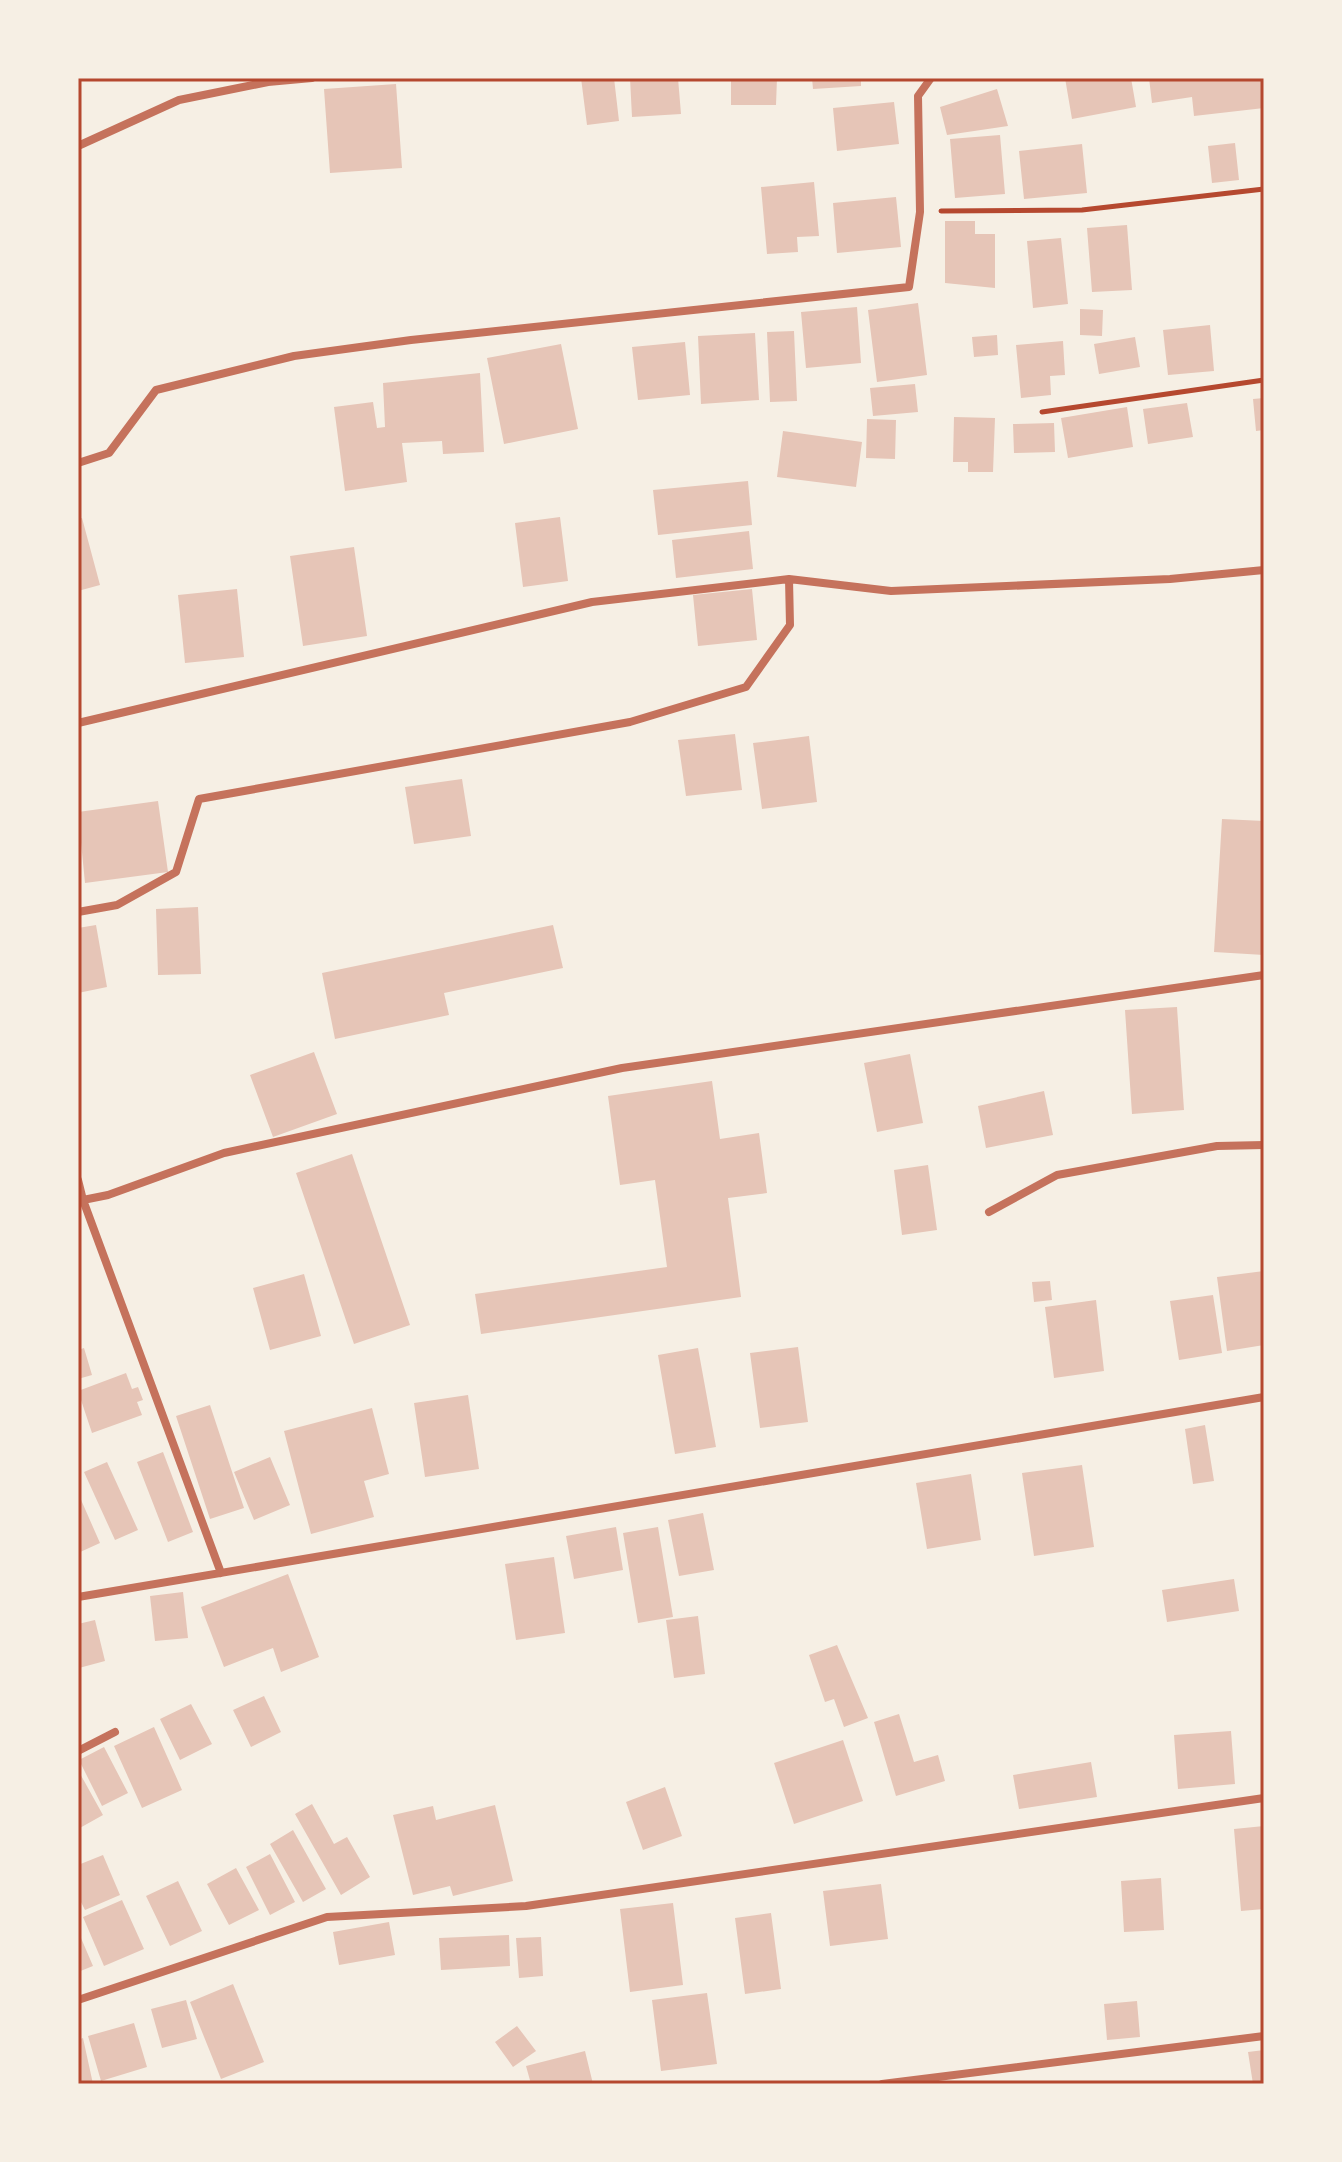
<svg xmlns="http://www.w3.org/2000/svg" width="1342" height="2162" font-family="Mulish,sans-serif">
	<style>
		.building { fill: #e6c5b7 }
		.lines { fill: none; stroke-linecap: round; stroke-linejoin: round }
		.path { stroke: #b5482f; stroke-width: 5 }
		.minor { stroke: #c5725c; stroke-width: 8 }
		.neatline { fill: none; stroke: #b5482f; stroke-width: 3 }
	</style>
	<rect width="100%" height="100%" fill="#f6efe4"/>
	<path class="building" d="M 581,78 L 614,78 L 619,121 L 587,125 Z
		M 630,78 L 678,78 L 681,114 L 632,117 Z
		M 731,78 L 777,78 L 776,105 L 731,105 Z
		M 812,78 L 861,78 L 861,86 L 813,89 Z
		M 1065,78 L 1131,78 L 1136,107 L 1072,119 Z
		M 1149,78 L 1264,78 L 1264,108 L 1194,116 L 1192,97 L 1152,103 Z
		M 396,84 L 402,168 L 330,173 L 324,89 Z
		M 997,89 L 1008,126 L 947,135 L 940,107 Z
		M 894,102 L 899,144 L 837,151 L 833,108 Z
		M 1000,135 L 1005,194 L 955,198 L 950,139 Z
		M 1235,143 L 1239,180 L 1212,183 L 1208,146 Z
		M 1082,144 L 1087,193 L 1024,199 L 1019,151 Z
		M 814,182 L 819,236 L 797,237 L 798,252 L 767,254 L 761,187 Z
		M 896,197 L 901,247 L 837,253 L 833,203 Z
		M 945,221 L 975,221 L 975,234 L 995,234 L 995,288 L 945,283 Z
		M 1127,225 L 1132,290 L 1092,292 L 1087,228 Z
		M 1061,238 L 1068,304 L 1033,308 L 1027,241 Z
		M 918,303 L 927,375 L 877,382 L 868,310 Z
		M 857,307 L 861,363 L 806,368 L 801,312 Z
		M 1080,309 L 1103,310 L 1102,336 L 1080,335 Z
		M 1210,325 L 1214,371 L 1168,375 L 1163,330 Z
		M 794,331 L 797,401 L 770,402 L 767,332 Z
		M 755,333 L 759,400 L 701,404 L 698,336 Z
		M 997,335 L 998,355 L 974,357 L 972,337 Z
		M 1135,337 L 1140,367 L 1099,374 L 1094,344 Z
		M 1063,341 L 1065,375 L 1050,376 L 1051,395 L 1021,398 L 1016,345 Z
		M 685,342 L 690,395 L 638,400 L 632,347 Z
		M 561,344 L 578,429 L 504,444 L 487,358 Z
		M 480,373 L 484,452 L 443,454 L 442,441 L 402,443 L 407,482 L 345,491 L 334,407 L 373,402 L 377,428 L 385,427 L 383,383 Z
		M 915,384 L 918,412 L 873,416 L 870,388 Z
		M 1264,398 L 1264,430 L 1256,431 L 1253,399 Z
		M 1187,403 L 1193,437 L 1148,444 L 1143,409 Z
		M 1127,407 L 1133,447 L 1068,458 L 1061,418 Z
		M 954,417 L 995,418 L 993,472 L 968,472 L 968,462 L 953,462 Z
		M 867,419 L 896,420 L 895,459 L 866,458 Z
		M 1054,423 L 1055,452 L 1014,453 L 1013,424 Z
		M 783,431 L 862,442 L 856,487 L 777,477 Z
		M 748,481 L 752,525 L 658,535 L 653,490 Z
		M 560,517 L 568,581 L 523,587 L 515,523 Z
		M 82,518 L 100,585 L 78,591 L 78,519 Z
		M 749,531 L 753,569 L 676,578 L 672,540 Z
		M 354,547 L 367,636 L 303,646 L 290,556 Z
		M 237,589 L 244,657 L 185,663 L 178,595 Z
		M 752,589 L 757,640 L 698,646 L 693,595 Z
		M 735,734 L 742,790 L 686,796 L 678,740 Z
		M 809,736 L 817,802 L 762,809 L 753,743 Z
		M 462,779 L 471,836 L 414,844 L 405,787 Z
		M 158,801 L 168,872 L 85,883 L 78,812 Z
		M 1222,819 L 1264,821 L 1264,955 L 1214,952 Z
		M 198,907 L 201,974 L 158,975 L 156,909 Z
		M 96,925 L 107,987 L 78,993 L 78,928 Z
		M 553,925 L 563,968 L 444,993 L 449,1015 L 335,1039 L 322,973 Z
		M 1177,1007 L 1184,1110 L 1132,1114 L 1125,1010 Z
		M 314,1052 L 337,1114 L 273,1137 L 250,1075 Z
		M 910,1054 L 923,1123 L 877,1132 L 864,1063 Z
		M 712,1081 L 720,1139 L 759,1133 L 767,1193 L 728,1198 L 741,1297 L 481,1334 L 475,1294 L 667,1267 L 655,1180 L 620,1185 L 608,1096 Z
		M 1044,1091 L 1053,1135 L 986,1148 L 978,1106 Z
		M 352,1154 L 410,1325 L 354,1344 L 296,1173 Z
		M 928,1165 L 937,1230 L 902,1235 L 894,1170 Z
		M 1264,1271 L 1264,1345 L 1227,1351 L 1217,1277 Z
		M 304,1274 L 321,1336 L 270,1350 L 253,1288 Z
		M 1050,1281 L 1052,1300 L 1034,1302 L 1032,1282 Z
		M 1213,1295 L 1222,1353 L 1179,1360 L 1170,1301 Z
		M 1096,1300 L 1104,1371 L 1054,1378 L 1045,1307 Z
		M 798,1347 L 808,1422 L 760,1428 L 750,1353 Z
		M 84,1348 L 92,1375 L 78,1379 L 78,1350 Z
		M 698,1348 L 716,1447 L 675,1454 L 658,1355 Z
		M 126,1373 L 132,1389 L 138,1387 L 143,1400 L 137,1402 L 142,1415 L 92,1433 L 78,1391 Z
		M 468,1395 L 479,1469 L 425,1477 L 414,1403 Z
		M 210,1405 L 244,1508 L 210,1519 L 176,1416 Z
		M 372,1408 L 389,1474 L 364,1481 L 374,1517 L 311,1534 L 284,1431 Z
		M 1205,1425 L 1214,1481 L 1193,1484 L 1185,1429 Z
		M 163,1452 L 193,1532 L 168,1542 L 137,1462 Z
		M 270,1457 L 290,1505 L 254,1520 L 234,1472 Z
		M 107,1462 L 138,1530 L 115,1540 L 84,1472 Z
		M 1082,1465 L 1094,1547 L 1034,1556 L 1022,1473 Z
		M 971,1474 L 981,1540 L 927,1549 L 916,1483 Z
		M 78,1493 L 100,1543 L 78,1553 Z
		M 703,1513 L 714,1570 L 679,1576 L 668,1520 Z
		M 616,1527 L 623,1570 L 574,1579 L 566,1536 Z
		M 658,1527 L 673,1617 L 638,1623 L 623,1533 Z
		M 554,1557 L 565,1633 L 516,1640 L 505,1564 Z
		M 288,1574 L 319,1657 L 281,1672 L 273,1648 L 224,1667 L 201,1607 Z
		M 1234,1579 L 1239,1611 L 1167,1622 L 1162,1590 Z
		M 183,1592 L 188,1638 L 155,1641 L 150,1596 Z
		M 698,1616 L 705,1674 L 674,1678 L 666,1620 Z
		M 95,1620 L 105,1661 L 79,1668 L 78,1624 Z
		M 837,1645 L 868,1718 L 844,1727 L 834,1699 L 825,1702 L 809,1655 Z
		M 264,1696 L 281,1732 L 251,1747 L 233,1710 Z
		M 191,1704 L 212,1744 L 180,1760 L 160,1719 Z
		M 899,1714 L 914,1762 L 938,1755 L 945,1781 L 896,1796 L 874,1722 Z
		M 154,1727 L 182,1790 L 142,1808 L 114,1746 Z
		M 1231,1731 L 1235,1784 L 1178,1789 L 1174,1735 Z
		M 843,1740 L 863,1801 L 794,1824 L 774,1763 Z
		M 104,1747 L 128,1793 L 102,1806 L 79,1760 Z
		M 1091,1762 L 1097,1797 L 1019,1809 L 1013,1775 Z
		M 78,1770 L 103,1815 L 78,1829 Z
		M 665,1787 L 682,1836 L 643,1850 L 626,1802 Z
		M 312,1804 L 334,1844 L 347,1837 L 370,1877 L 341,1895 L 295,1814 Z
		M 495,1805 L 513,1881 L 453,1896 L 450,1886 L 413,1895 L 393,1815 L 433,1806 L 436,1820 Z
		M 1264,1826 L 1264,1909 L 1241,1911 L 1234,1829 Z
		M 293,1830 L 326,1889 L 303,1902 L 270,1844 Z
		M 270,1854 L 295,1902 L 270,1915 L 246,1867 Z
		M 103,1855 L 120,1895 L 85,1910 L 78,1896 L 78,1865 Z
		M 236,1868 L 259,1910 L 229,1925 L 207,1884 Z
		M 1161,1878 L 1164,1930 L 1124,1932 L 1121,1881 Z
		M 178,1881 L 202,1931 L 170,1946 L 146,1896 Z
		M 881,1884 L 888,1939 L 830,1946 L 823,1891 Z
		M 122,1900 L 144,1949 L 104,1966 L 83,1917 Z
		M 673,1903 L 683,1985 L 630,1992 L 620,1909 Z
		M 771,1913 L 781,1989 L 745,1994 L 735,1918 Z
		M 389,1922 L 395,1955 L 339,1965 L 333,1932 Z
		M 78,1931 L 93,1966 L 78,1972 Z
		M 509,1935 L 510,1966 L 441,1970 L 439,1938 Z
		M 541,1937 L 543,1976 L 519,1978 L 516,1938 Z
		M 233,1984 L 264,2062 L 221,2079 L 190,2002 Z
		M 707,1993 L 717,2064 L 661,2071 L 652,2000 Z
		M 186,2000 L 197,2039 L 162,2048 L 151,2009 Z
		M 1137,2001 L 1140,2037 L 1107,2040 L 1104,2004 Z
		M 134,2023 L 147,2067 L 101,2081 L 88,2036 Z
		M 517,2026 L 536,2051 L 513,2067 L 495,2042 Z
		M 83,2038 L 93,2084 L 78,2084 L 78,2040 Z
		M 1264,2050 L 1264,2084 L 1253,2084 L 1248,2052 Z
		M 585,2051 L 593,2084 L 531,2084 L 526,2066 Z"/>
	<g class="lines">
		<path class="path" d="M 941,211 L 1082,210 L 1264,189
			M 1042,412 L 1264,380"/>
		<path class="minor" d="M 78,146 L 179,100 L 268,82 L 312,78
			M 78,463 L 109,453 L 156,390 L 294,356 L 411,340 L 909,287 L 920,212 L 918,96 L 931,78
			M 78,723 L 592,602 L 789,579 L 891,591 L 1170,579 L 1264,570
			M 78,912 L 117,905 L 176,872 L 199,799 L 630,722 L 746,687 L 790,625 L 789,579
			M 78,1180 L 83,1200 L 108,1195 L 224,1153 L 622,1068 L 1264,975
			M 83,1200 L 221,1573
			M 989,1212 L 1057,1175 L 1217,1146 L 1264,1145
			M 78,1597 L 1264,1397
			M 78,1751 L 115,1732
			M 78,2000 L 327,1917 L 526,1906 L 1264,1798
			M 882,2084 L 1264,2036"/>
	</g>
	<rect width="1342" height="2162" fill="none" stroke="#f6efe4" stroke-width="160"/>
	<rect x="80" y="80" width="1182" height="2002" class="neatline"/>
</svg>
